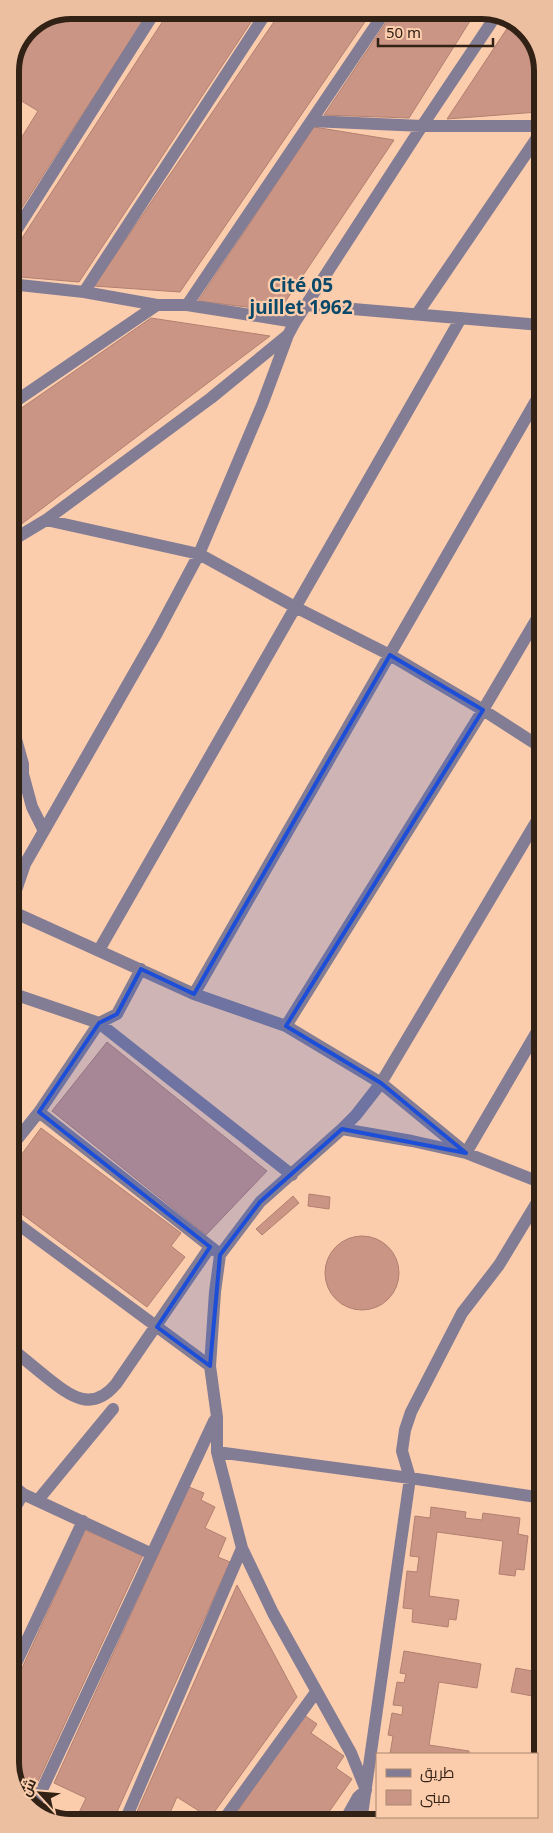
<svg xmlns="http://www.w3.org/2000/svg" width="553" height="1833" font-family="'Noto Sans',Cairo,sans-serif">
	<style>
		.building { fill: #ca9585; stroke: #b37f70 }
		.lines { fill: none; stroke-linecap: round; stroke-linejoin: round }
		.minor { stroke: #827c94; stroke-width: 12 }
		.marked { fill: #1d4ed8; fill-opacity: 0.2; stroke: #1d4ed8; stroke-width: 4; stroke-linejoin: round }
		.labels { text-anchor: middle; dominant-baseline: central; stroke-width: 4.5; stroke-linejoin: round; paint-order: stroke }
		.district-label { font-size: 19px; font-weight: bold; fill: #0a4969; stroke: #fbcdac }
		.rim { fill: none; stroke: #322115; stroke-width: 6 }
	</style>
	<rect width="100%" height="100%" fill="#fbcdac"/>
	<path class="building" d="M 70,10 L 150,10 L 10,226 L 10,156 L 38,111 L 10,94 L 10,72 L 46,20 Z
		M 170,10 L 259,10 L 79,282 L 20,277 L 11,255 Z
		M 282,10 L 373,10 L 180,292 L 94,286 Z
		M 394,10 L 477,10 L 409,118 L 324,115 Z
		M 512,21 L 522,25 L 541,55 L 541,107 L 538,112 L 447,119 Z
		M 314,127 L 394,140 L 279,311 L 198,301 Z
		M 151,318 L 270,336 L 11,532 L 10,416 Z
		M 107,1042 L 267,1171 L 206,1235 L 52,1111 Z
		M 41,1128 L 181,1233 L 171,1246 L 185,1257 L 147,1307 L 11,1206 L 11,1169 Z
		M 309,1194 L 330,1197 L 329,1209 L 308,1206 Z
		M 293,1196 L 299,1203 L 262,1235 L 256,1229 Z
		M325 1273a37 37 0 1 1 74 0a37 37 0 1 1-74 0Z
		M 189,1487 L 204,1493 L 201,1500 L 215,1507 L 205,1528 L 226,1538 L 218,1557 L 230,1562 L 112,1823 L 74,1823 L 86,1798 L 54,1783 Z
		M 431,1507 L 466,1512 L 465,1518 L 482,1520 L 483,1513 L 520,1518 L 518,1534 L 528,1536 L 524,1570 L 516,1569 L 515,1576 L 499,1574 L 503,1541 L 437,1532 L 429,1596 L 459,1600 L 456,1620 L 449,1619 L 448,1627 L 412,1622 L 413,1609 L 403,1608 L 407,1571 L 417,1572 L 419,1557 L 410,1556 L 415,1516 L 430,1518 Z
		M 85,1530 L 143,1555 L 28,1803 L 12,1778 L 12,1690 Z
		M 237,1585 L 297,1697 L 210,1818 L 177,1797 L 166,1822 L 132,1823 Z
		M 404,1651 L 481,1664 L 477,1688 L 439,1682 L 429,1745 L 469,1751 L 469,1754 L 390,1754 L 393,1736 L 388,1735 L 392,1713 L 402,1715 L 403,1706 L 393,1705 L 397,1682 L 404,1683 L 406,1674 L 400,1673 Z
		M 516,1668 L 543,1673 L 543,1698 L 511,1692 Z
		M 304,1715 L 317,1724 L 311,1733 L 344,1756 L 336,1768 L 352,1779 L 322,1822 L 230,1822 Z"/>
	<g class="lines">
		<path class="minor" d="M 23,39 L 32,26
			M 311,121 L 422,126 L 541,126
			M 10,240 L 156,10
			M 10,284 L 84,292 L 157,305 L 187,305 L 295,322
			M 84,292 L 268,10
			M 187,305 L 386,10
			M 306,305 L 541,325
			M 417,314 L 541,132
			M 10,405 L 157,305
			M 46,520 L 199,554 L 295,607 L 390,655 L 483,710 L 542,748
			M 11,541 L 46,520 L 211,398 L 288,335
			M 11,721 L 23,764 L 23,774 L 32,807 L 43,829
			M 11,792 L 23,774
			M 11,905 L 25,864 L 157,633 L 199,554 L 262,405 L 288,335 L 295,322 L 422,126 L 497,14
			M 11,911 L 194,994 L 286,1026 L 381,1083 L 466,1153 L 542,1183
			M 99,950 L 461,318
			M 11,993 L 99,1023 L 292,1175
			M 194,994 L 541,392
			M 286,1026 L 483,710 L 542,610
			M 39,1112 L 216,1251
			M 342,1129 L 412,1141 L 466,1153 L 542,1023
			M 11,1147 L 39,1112 L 99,1023 L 117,1014 L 141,969
			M 11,1219 L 210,1366
			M 12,1349 C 23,1358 34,1367 45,1376 C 69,1395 91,1414 116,1384 L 210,1247
			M 217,1452 L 410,1478 L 543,1498
			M 12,1485 L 23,1494 L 152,1554
			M 38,1500 L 113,1409
			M 12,1513 L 23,1494
			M 12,1672 L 83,1521
			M 33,1809 L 214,1421
			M 222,1822 L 316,1692
			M 344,1822 L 358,1797 L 366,1790 L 351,1753 L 273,1613 L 242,1548 L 217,1452 L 217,1417 L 210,1366 L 215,1292 L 220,1255 L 260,1202 L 342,1129 L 356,1115 L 381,1083 L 542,812
			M 361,1822 L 410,1478 L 402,1451 L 405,1430 L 411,1412 L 462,1313 L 499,1265 L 542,1194
			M 124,1823 L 242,1548"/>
	</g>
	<path class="marked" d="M 390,655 L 483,710 L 286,1026 L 381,1083 L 466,1153 L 342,1129 L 260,1202 L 220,1255 L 210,1366 L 157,1327 L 210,1247 L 39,1112 L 99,1023 L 117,1014 L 141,969 L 194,994 Z"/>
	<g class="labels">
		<g class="district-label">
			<text x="301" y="285">Cité 05<tspan x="301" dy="22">juillet 1962</tspan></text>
		</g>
	</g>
	<path d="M0 0H553V1833H0ZM71 19H482A52 52 0 0 1 534 71V1762A52 52 0 0 1 482 1814H71A52 52 0 0 1 19 1762V71A52 52 0 0 1 71 19Z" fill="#ebbfa0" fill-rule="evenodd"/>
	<path class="rim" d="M71 19H482A52 52 0 0 1 534 71V1762A52 52 0 0 1 482 1814H71A52 52 0 0 1 19 1762V71A52 52 0 0 1 71 19Z"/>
	<rect x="376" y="1753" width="162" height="65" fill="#fbcdac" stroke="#ab8870"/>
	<rect x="386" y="1769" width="25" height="8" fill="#827c94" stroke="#ab8870"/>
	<text x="420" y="1778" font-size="15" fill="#322115">طريق</text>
	<rect x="386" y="1790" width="25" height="15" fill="#ca9585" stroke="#ab8870"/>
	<text x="420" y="1803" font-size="15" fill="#322115">مبنى</text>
	<g transform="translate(40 1793) rotate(296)" stroke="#fbcdac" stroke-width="4" paint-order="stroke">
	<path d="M0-4L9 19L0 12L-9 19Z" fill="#322115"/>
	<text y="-8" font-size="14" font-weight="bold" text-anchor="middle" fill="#322115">ش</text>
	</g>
	<path d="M378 38v8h115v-8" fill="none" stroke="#322115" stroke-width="2.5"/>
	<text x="386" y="38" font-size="15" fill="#322115" stroke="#fbcdac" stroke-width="4" paint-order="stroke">50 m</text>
</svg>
